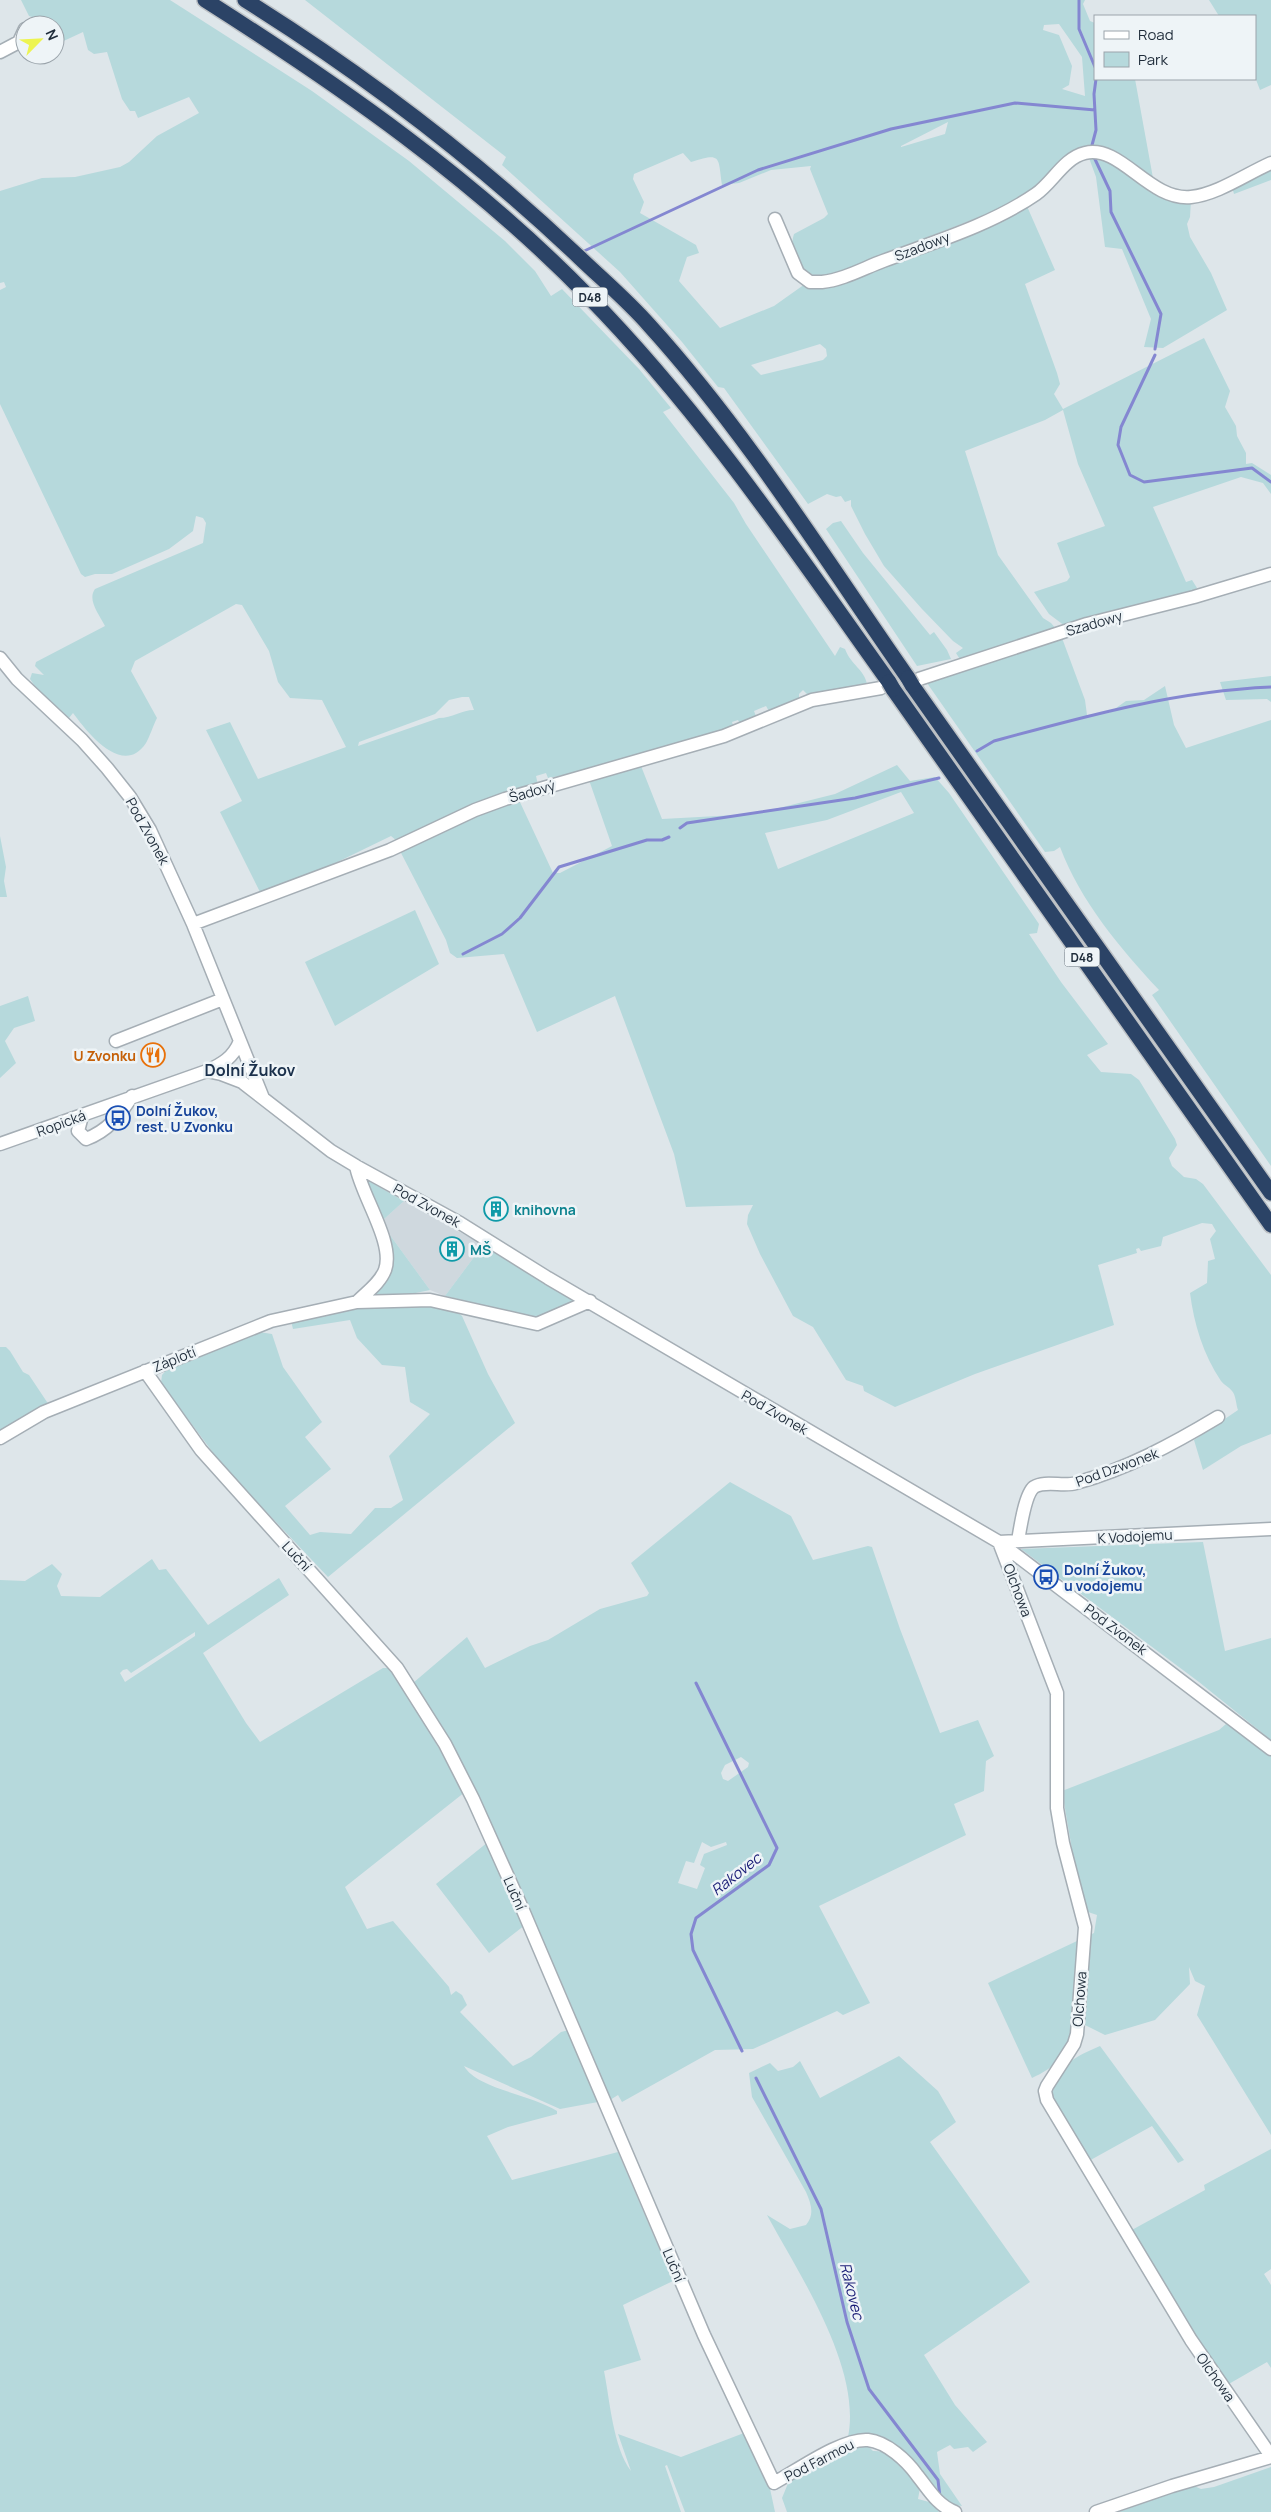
<svg xmlns="http://www.w3.org/2000/svg" width="1271" height="2512" font-family="Manrope,sans-serif">
	<style>
		.built { fill: #cfd8de }
		.green { fill: #b6d9dc; fill-rule: evenodd }
		.lines { fill: none; stroke-linecap: round; stroke-linejoin: round }
		.stream { stroke: #8487d1; stroke-width: 3 }
		.minor-casing { stroke: #a5aeb5; stroke-width: 15 }
		.motorway-casing { stroke: #bcc0c4; stroke-width: 18 }
		.minor { stroke: #fff; stroke-width: 12 }
		.motorway { stroke: #2b4366; stroke-width: 15 }
		.motorway-bridge-casing { stroke: #bcc0c4; stroke-width: 18; stroke-linecap: butt }
		.motorway-bridge { stroke: #2b4366; stroke-width: 15 }
		.labels { text-anchor: middle; dominant-baseline: central; stroke-width: 5; stroke-linejoin: round; paint-order: stroke }
		.shield { fill: #eef4f7; stroke: #5d6873; stroke-width: 1 }
		.shield-label { font-size: 12px; font-weight: bold; fill: #1f2c3a }
		.street-label { font-size: 14px; fill: #1f2c3a; stroke: #eef4f7 }
		.food-label { font-size: 14px; font-weight: bold; fill: #c56008; stroke: #eef4f7; text-anchor: end }
		.transit-label { font-size: 14px; font-weight: bold; fill: #164399; stroke: #eef4f7; text-anchor: start }
		.culture-label { font-size: 14px; font-weight: bold; fill: #0d838f; stroke: #eef4f7; text-anchor: start }
		.water-label { font-size: 15px; font-style: italic; fill: #191c76; stroke: #eef4f7 }
		.quarter-label { font-size: 16px; font-weight: bold; fill: #1b314c; stroke: #eef4f7 }
	</style>
	<rect width="100%" height="100%" fill="#dee6ea"/>
	<path class="built" d="M 404,1201 L 483,1245 L 445,1296 L 430,1290 L 387,1231 L 383,1220 Z"/>
	<path class="green" d="M 21,0 L 170,0 L 312,91 L 409,161 L 505,241 L 535,271 L 551,296 L 562,289 L 639,369 L 671,408 L 663,412 L 734,503 L 746,524 L 835,656 L 840,647 L 845,649 C 851,665 864,669 867,684 L 809,696 L 803,690 L 799,694 L 799,701 L 770,713 L 766,706 L 754,711 L 757,719 L 741,726 L 738,720 L 732,722 L 734,728 L 575,773 L 548,778 L 546,773 L 536,776 L 538,785 L 397,841 L 391,836 L 319,871 L 261,894 L 220,812 L 242,801 L 206,730 L 230,722 L 258,779 L 346,747 L 322,700 L 290,698 L 278,682 L 269,651 L 242,605 L 236,604 L 135,661 L 131,671 L 157,718 C 153,726 150,736 146,743 C 123,778 87,732 73,713 L 69,718 C 57,705 39,694 30,679 L 32,673 L 44,675 L 35,666 L 36,662 L 105,626 C 99,614 87,600 95,589 L 203,543 L 206,523 L 203,518 L 196,516 L 193,531 L 169,549 L 112,574 L 95,574 L 85,577 L 81,574 L 0,404 L 0,290 L 6,287 L 4,282 L 0,283 L 0,191 L 42,178 L 75,177 L 120,167 L 129,162 L 157,136 L 199,113 L 189,97 L 138,118 L 135,111 L 130,111 L 122,99 L 107,52 L 94,54 L 88,50 L 83,32 L 55,45 L 55,25 L 40,25 L 35,18 L 29,16 ZM 462,697 L 469,697 L 474,710 C 462,710 452,718 439,718 L 358,746 L 359,742 L 435,714 L 449,700 Z
		M 305,0 L 1085,0 L 1083,4 L 1090,21 L 1095,23 L 1095,79 L 1135,79 L 1153,178 L 1158,194 L 1191,200 L 1190,217 L 1187,224 L 1190,237 L 1211,273 L 1227,310 L 1163,348 L 1144,347 L 1151,319 L 1122,249 L 1105,247 L 1096,177 L 1085,147 L 1066,158 L 1025,195 L 987,214 L 826,277 C 804,279 787,255 794,234 L 824,218 L 828,214 L 810,169 L 811,166 L 771,170 L 739,183 L 722,185 C 718,157 722,152 691,162 L 683,153 L 634,174 L 633,179 L 644,202 L 640,213 L 696,245 L 699,253 L 687,257 L 679,281 L 720,328 L 774,306 L 805,284 L 814,287 L 825,286 L 868,271 L 941,242 L 1026,204 L 1055,270 L 1025,284 L 1057,373 L 1060,384 L 1054,394 L 1063,409 L 1204,338 L 1230,391 L 1225,407 L 1236,426 L 1237,436 L 1246,453 L 1246,464 L 1252,463 L 1271,475 L 1271,494 L 1263,483 L 1241,477 L 1153,507 L 1186,582 L 1192,580 L 1197,588 L 1192,593 L 1089,618 L 1065,626 L 1049,614 L 1034,592 L 1067,581 L 1070,577 L 1057,543 L 1105,526 L 1078,464 L 1063,410 L 1045,420 L 965,451 L 998,555 L 1043,618 L 1051,623 L 1057,630 L 961,661 L 956,653 L 963,648 L 953,641 L 922,609 L 884,566 L 865,534 L 851,506 L 851,500 L 845,502 L 841,496 L 836,497 L 827,494 L 808,504 L 724,388 L 718,387 L 682,342 L 620,272 L 502,165 L 506,157 ZM 1059,24 L 1082,57 L 1085,96 L 1062,89 L 1069,85 L 1072,66 L 1059,35 L 1043,30 L 1044,25 ZM 948,122 L 945,134 L 901,147 L 901,146 ZM 820,344 L 826,349 L 827,356 L 823,360 L 761,375 L 751,365 Z
		M 1209,0 L 1271,0 L 1271,85 L 1260,90 L 1255,77 L 1255,16 L 1219,16 Z
		M 1271,168 L 1271,180 L 1234,194 L 1232,187 Z
		M 841,521 L 863,553 L 930,635 L 934,632 L 947,650 L 951,659 L 917,666 L 826,529 L 833,523 Z
		M 1062,638 L 1085,700 L 1087,715 L 1109,713 L 1126,701 L 1144,700 L 1165,686 L 1174,725 L 1186,748 L 1271,720 L 1271,1166 L 1152,995 L 1159,990 C 1119,947 1081,902 1060,847 L 1054,851 L 1045,852 L 927,683 Z
		M 1271,676 L 1271,702 L 1267,699 L 1226,700 L 1220,682 Z
		M 897,765 L 910,781 L 935,777 L 949,793 L 1039,924 L 1037,933 L 1029,934 L 1061,982 L 1108,1044 L 1087,1055 L 1101,1072 L 1131,1074 L 1139,1080 L 1175,1139 L 1177,1145 L 1169,1158 L 1172,1166 L 1184,1177 L 1196,1179 L 1203,1184 L 1271,1275 L 1271,1434 L 1241,1446 L 1203,1470 L 1194,1440 L 1238,1410 C 1236,1405 1236,1395 1232,1391 C 1229,1387 1224,1385 1221,1381 C 1203,1354 1194,1324 1190,1293 L 1207,1283 L 1208,1261 L 1215,1259 L 1210,1239 L 1216,1231 L 1212,1224 L 1202,1223 L 1163,1237 L 1161,1246 L 1141,1251 L 1139,1248 L 1136,1249 L 1137,1253 L 1098,1265 L 1114,1325 L 975,1374 L 895,1407 L 864,1391 L 863,1386 L 846,1380 L 813,1327 L 793,1316 L 760,1254 L 747,1224 L 748,1215 L 753,1205 L 686,1207 L 674,1154 L 615,996 L 537,1032 L 504,954 L 457,958 L 450,953 L 446,940 L 400,851 L 476,813 L 519,800 L 553,873 L 560,873 L 612,846 L 589,780 L 641,766 L 662,819 L 755,814 L 835,794 ZM 901,792 L 914,813 L 778,869 L 765,833 L 827,820 Z
		M 0,836 L 6,867 L 4,881 L 7,897 L 0,897 Z
		M 415,910 L 439,964 L 335,1026 L 305,962 Z
		M 28,996 L 35,1021 L 14,1028 L 5,1041 L 16,1063 L 0,1078 L 0,1006 Z
		M 365,1179 L 404,1201 L 383,1220 Z
		M 387,1231 L 430,1290 L 406,1295 L 374,1296 L 389,1275 Z
		M 483,1245 L 573,1299 L 574,1302 L 538,1318 L 445,1296 Z
		M 419,1305 L 452,1308 L 462,1316 L 488,1374 L 515,1423 L 328,1577 L 223,1466 L 161,1383 L 162,1375 L 169,1367 L 259,1332 L 272,1334 L 283,1367 L 322,1422 L 305,1437 L 331,1469 L 285,1506 L 310,1535 L 320,1532 L 351,1534 L 375,1508 L 391,1508 L 403,1500 L 389,1456 L 430,1414 L 410,1402 L 405,1367 L 382,1365 L 357,1338 L 350,1320 L 293,1329 L 291,1321 L 354,1309 Z
		M 0,1347 L 6,1347 L 10,1351 L 23,1372 L 29,1375 L 49,1405 L 0,1434 Z
		M 730,1482 L 791,1516 L 813,1560 L 868,1546 L 872,1547 L 900,1629 L 940,1733 L 978,1720 L 994,1756 L 986,1761 L 984,1791 L 954,1804 L 966,1835 L 819,1906 L 870,2003 L 843,2015 L 837,2011 L 753,2049 L 715,2050 L 622,2102 L 618,2095 L 610,2100 L 567,1995 L 528,1910 L 413,1683 L 467,1637 L 485,1668 L 530,1646 L 548,1640 L 600,1609 L 647,1596 L 649,1593 L 631,1563 ZM 741,1757 L 749,1763 L 748,1767 L 728,1781 L 723,1779 L 721,1773 L 725,1765 ZM 702,1842 L 711,1847 L 726,1842 L 727,1845 L 704,1854 L 700,1865 L 705,1868 L 697,1889 L 678,1883 L 686,1861 L 694,1863 Z
		M 1203,1542 L 1225,1651 L 1271,1638 L 1271,1740 L 1199,1682 L 1021,1549 Z
		M 152,1559 L 159,1570 L 166,1569 L 208,1625 L 279,1578 L 289,1595 L 203,1653 L 246,1723 L 260,1742 L 383,1668 L 391,1668 L 465,1792 L 345,1887 L 367,1929 L 393,1921 L 449,1987 L 451,1995 L 456,1991 L 462,1995 L 467,2005 L 460,2012 L 513,2066 L 531,2057 L 561,2032 L 569,2030 L 598,2102 L 560,2109 L 464,2066 C 477,2089 533,2095 557,2111 L 557,2114 L 508,2127 L 487,2136 L 512,2180 L 618,2152 L 673,2281 L 623,2305 L 641,2360 L 604,2371 C 610,2401 613,2447 631,2471 L 618,2434 L 681,2457 L 744,2433 L 769,2484 L 775,2512 L 685,2512 L 667,2465 L 665,2466 L 681,2512 L 0,2512 L 0,1580 L 25,1581 L 52,1564 L 62,1574 L 57,1586 L 61,1596 L 100,1597 ZM 195,1632 L 195,1636 L 125,1682 L 120,1673 L 123,1670 L 127,1669 L 131,1673 Z
		M 1226,1724 L 1239,1730 L 1271,1754 L 1271,2135 L 1197,2015 L 1205,1986 L 1195,1981 L 1189,1967 L 1190,1984 L 1155,2020 L 1105,2035 L 1085,2025 L 1072,2031 C 1068,2055 1054,2068 1032,2078 L 988,1983 L 1094,1933 L 1097,1915 L 1088,1912 L 1075,1867 L 1062,1791 L 1219,1730 Z
		M 488,1842 L 525,1925 L 489,1953 L 436,1884 Z
		M 1100,2046 L 1184,2160 L 1178,2163 L 1152,2126 L 1087,2162 L 1053,2101 C 1051,2067 1075,2057 1100,2046 Z
		M 899,2056 L 938,2091 L 956,2122 L 930,2142 L 1030,2282 L 924,2355 L 955,2405 L 987,2442 L 973,2452 L 968,2447 L 954,2449 L 950,2445 L 937,2452 L 940,2474 L 962,2506 L 948,2504 L 888,2443 L 866,2433 L 848,2437 C 862,2368 799,2274 767,2215 L 790,2229 L 806,2225 C 815,2214 811,2204 806,2192 L 752,2097 L 749,2073 L 770,2063 L 778,2071 L 793,2067 L 800,2061 L 820,2098 Z
		M 1271,2149 L 1271,2269 L 1264,2274 L 1271,2285 L 1271,2368 L 1267,2362 L 1227,2385 L 1130,2231 L 1205,2190 L 1204,2185 Z
		M 868,2446 L 873,2451 C 894,2450 907,2473 920,2488 L 918,2499 L 933,2503 L 939,2512 L 787,2512 L 782,2498 L 789,2481 L 832,2456 L 852,2447 Z
		M 1271,2467 L 1271,2512 L 1119,2512 L 1177,2491 L 1194,2486 L 1201,2489 L 1214,2487 Z"/>
	<g class="lines">
		<path class="stream" d="M 1079,0 L 1079,29 L 1095,67
			M 1091,149 L 1096,130 L 1094,94 L 1096,79
			M 1093,155 L 1110,191 L 1111,212 L 1161,314 L 1155,349
			M 582,252 L 758,170 L 891,129 L 1015,103 L 1095,110
			M 1155,355 L 1121,427 L 1118,445 L 1130,475 L 1144,482 L 1252,468 L 1271,482
			M 977,751 L 994,741 C 1086,716 1176,691 1271,687
			M 680,828 L 687,823 L 855,798 L 939,778
			M 463,954 L 502,934 L 520,918 L 559,867 L 647,840 L 662,840 L 669,837
			M 696,1683 L 777,1848 L 769,1865 L 696,1918 L 691,1934 L 693,1950 L 742,2051
			M 756,2078 L 821,2209 L 847,2322 L 869,2389 L 938,2480 L 940,2497"/>
		<g class="minor-casing">
			<path id="minor" d="M 0,52 L 19,42 L 25,29
				M 775,219 L 798,273 L 810,282 L 822,282 C 843,280 864,268 883,261 C 934,242 991,225 1036,194 C 1053,182 1064,158 1085,153 C 1121,144 1149,201 1191,197 C 1218,194 1246,174 1271,163
				M 0,658 L 17,679 L 82,740 L 107,768 L 130,797 L 150,830 L 193,924 L 263,1098
				M 919,679 L 1087,624 L 1194,597 L 1271,574
				M 193,924 L 390,850 L 475,810 L 505,799 L 724,736 L 812,700 L 881,688
				M 116,1041 L 223,999
				M 207,1071 L 221,1074 L 242,1082 L 331,1151 L 356,1166 L 460,1223 L 548,1278 L 999,1542 L 1271,1749
				M 82,1116 L 78,1131 L 86,1139 C 108,1131 120,1115 132,1096
				M 0,1144 L 207,1071 C 222,1064 233,1058 240,1041
				M 356,1166 C 361,1195 395,1243 385,1270 C 380,1283 367,1292 357,1302
				M 145,1371 L 201,1450 L 397,1668 L 445,1744 L 473,1799 L 522,1908 L 704,2335 L 774,2483 C 798,2470 842,2438 868,2440 C 887,2442 907,2461 917,2475 C 929,2490 937,2505 955,2512
				M 0,1438 L 44,1412 L 271,1321 L 357,1302 L 430,1300 L 537,1324 L 590,1301
				M 1271,1529 L 999,1542 L 1057,1693 L 1057,1808 L 1063,1843 L 1085,1927 L 1077,2034 L 1074,2044 L 1047,2086 L 1045,2091 L 1047,2100 L 1191,2340 L 1271,2456
				M 1018,1541 C 1020,1529 1025,1494 1034,1487 C 1045,1480 1064,1487 1076,1483 C 1127,1469 1173,1444 1218,1417
				M 1096,2512 L 1172,2486 L 1271,2457"/>
		</g>
		<g class="motorway-casing">
			<path id="motorway" d="M 205,0 C 342,87 474,179 588,296 C 703,413 794,549 889,682
				M 245,0 C 365,75 477,160 580,258 C 603,280 628,301 649,325 C 747,433 825,559 908,678
				M 912,685 L 1271,1193
				M 893,689 L 1271,1225"/>
		</g>
		<use href="#minor" class="minor"/>
		<use href="#motorway" class="motorway"/>
		<g class="motorway-bridge-casing">
			<path id="motorway-bridge" d="M 908,678 L 912,685
				M 889,682 L 893,689"/>
		</g>
		<use href="#motorway-bridge" class="motorway-bridge"/>
	</g>
	<defs>
		<g id="restaurant-ring" transform="scale(1.25)"><circle r="9.5" fill="#eef4f7" stroke="#e8710a" stroke-width="1.5"/><path d="M-5-6h1v4h1v-4h1v4h1v-4h1v5L-1.5 .5V6h-2V.5L-5-1ZM5-6V6H3V1.5H1.5Q1.5-4 5-6Z" fill="#e8710a"/></g>
		<g id="bus-ring" transform="scale(1.25)"><circle r="9.5" fill="#eef4f7" stroke="#1a4fb4" stroke-width="1.5"/><path d="M-5-6H5V4H4V6H2V4H-2V6H-4V4H-5ZM-3.5-4V0h7V-4ZM-3.5 1.2v1.5H-2V1.2ZM2 1.2v1.5H3.5V1.2Z" fill="#1a4fb4"/></g>
		<g id="building-ring" transform="scale(1.25)"><circle r="9.5" fill="#eef4f7" stroke="#0f9aa8" stroke-width="1.5"/><path d="M-4-6H4V6H1V3H-1V6H-4ZM-2.5-4.3h1.7v1.8h-1.7ZM.8-4.3h1.7v1.8H.8ZM-2.5-1h1.7V.8h-1.7ZM.8-1h1.7V.8H.8Z" fill="#0f9aa8"/></g>
	</defs>
	<g fill-rule="evenodd">
		<use href="#restaurant-ring" x="153" y="1055"/>
		<use href="#bus-ring" x="118" y="1118"/>
		<use href="#building-ring" x="496" y="1209"/>
		<use href="#building-ring" x="452" y="1249"/>
		<use href="#bus-ring" x="1046" y="1577"/>
	</g>
	<g class="labels">
		<g class="shield">
			<rect x="572.5" y="287.5" width="35" height="19" rx="4"/>
			<rect x="1064.5" y="947.5" width="35" height="19" rx="4"/>
		</g>
		<g class="shield-label">
			<text x="590" y="297">D48</text>
			<text x="1082" y="957">D48</text>
		</g>
		<g class="street-label">
			<text transform="translate(922 246) rotate(-21)">Szadowy</text>
			<text transform="translate(1094 623) rotate(-16)">Szadowy</text>
			<text transform="translate(532 791) rotate(-16)">Šadový</text>
			<text transform="translate(148 831) rotate(61)">Pod Zvonek</text>
			<text transform="translate(61 1123) rotate(-20)">Ropická</text>
			<text transform="translate(427 1205) rotate(29)">Pod Zvonek</text>
			<text transform="translate(174 1359) rotate(-22)">Záplotí</text>
			<text transform="translate(775 1412) rotate(30)">Pod Zvonek</text>
			<text transform="translate(1117 1467) rotate(-20)">Pod Dzwonek</text>
			<text transform="translate(1135 1536) rotate(-3)">K Vodojemu</text>
			<text transform="translate(297 1556) rotate(47)">Luční</text>
			<text transform="translate(1018 1590) rotate(69)">Olchowa</text>
			<text transform="translate(1116 1629) rotate(37)">Pod Zvonek</text>
			<text transform="translate(515 1893) rotate(66)">Luční</text>
			<text transform="translate(1079 1999) rotate(-86)">Olchowa</text>
			<text transform="translate(674 2265) rotate(67)">Luční</text>
			<text transform="translate(1216 2377) rotate(55)">Olchowa</text>
			<text transform="translate(819 2460) rotate(-27)">Pod Farmou</text>
		</g>
		<g class="food-label">
			<text x="136" y="1055">U Zvonku</text>
		</g>
		<g class="transit-label">
			<text x="136" y="1110">Dolní Žukov,<tspan x="136" dy="16">rest. U Zvonku</tspan></text>
			<text x="1064" y="1569">Dolní Žukov,<tspan x="1064" dy="16">u vodojemu</tspan></text>
		</g>
		<g class="culture-label">
			<text x="514" y="1209">knihovna</text>
			<text x="470" y="1249">MŠ</text>
		</g>
		<g class="water-label">
			<text transform="translate(736 1874) rotate(-38)">Rakovec</text>
			<text transform="translate(852 2291) rotate(76)">Rakovec</text>
		</g>
		<g class="quarter-label">
			<text x="250" y="1070">Dolní Žukov</text>
		</g>
	</g>
	<rect x="1094" y="15" width="162" height="65" fill="#eef4f7" stroke="#9ba4ab"/>
	<rect x="1104" y="31" width="25" height="8" fill="#ffffff" stroke="#9ba4ab"/>
	<text x="1138" y="40" font-size="15" fill="#1f2c3a">Road</text>
	<rect x="1104" y="52" width="25" height="15" fill="#b6d9dc" stroke="#9ba4ab"/>
	<text x="1138" y="65" font-size="15" fill="#1f2c3a">Park</text>
	<g transform="translate(40 40) rotate(66)"><circle r="24" fill="#eef4f7" stroke="#9ba4ab"/>
	<path d="M0-4L9 19L0 12L-9 19Z" fill="#edf451"/>
	<text y="-8" font-size="14" font-weight="bold" text-anchor="middle" fill="#1f2c3a">N</text>
	</g>
</svg>
